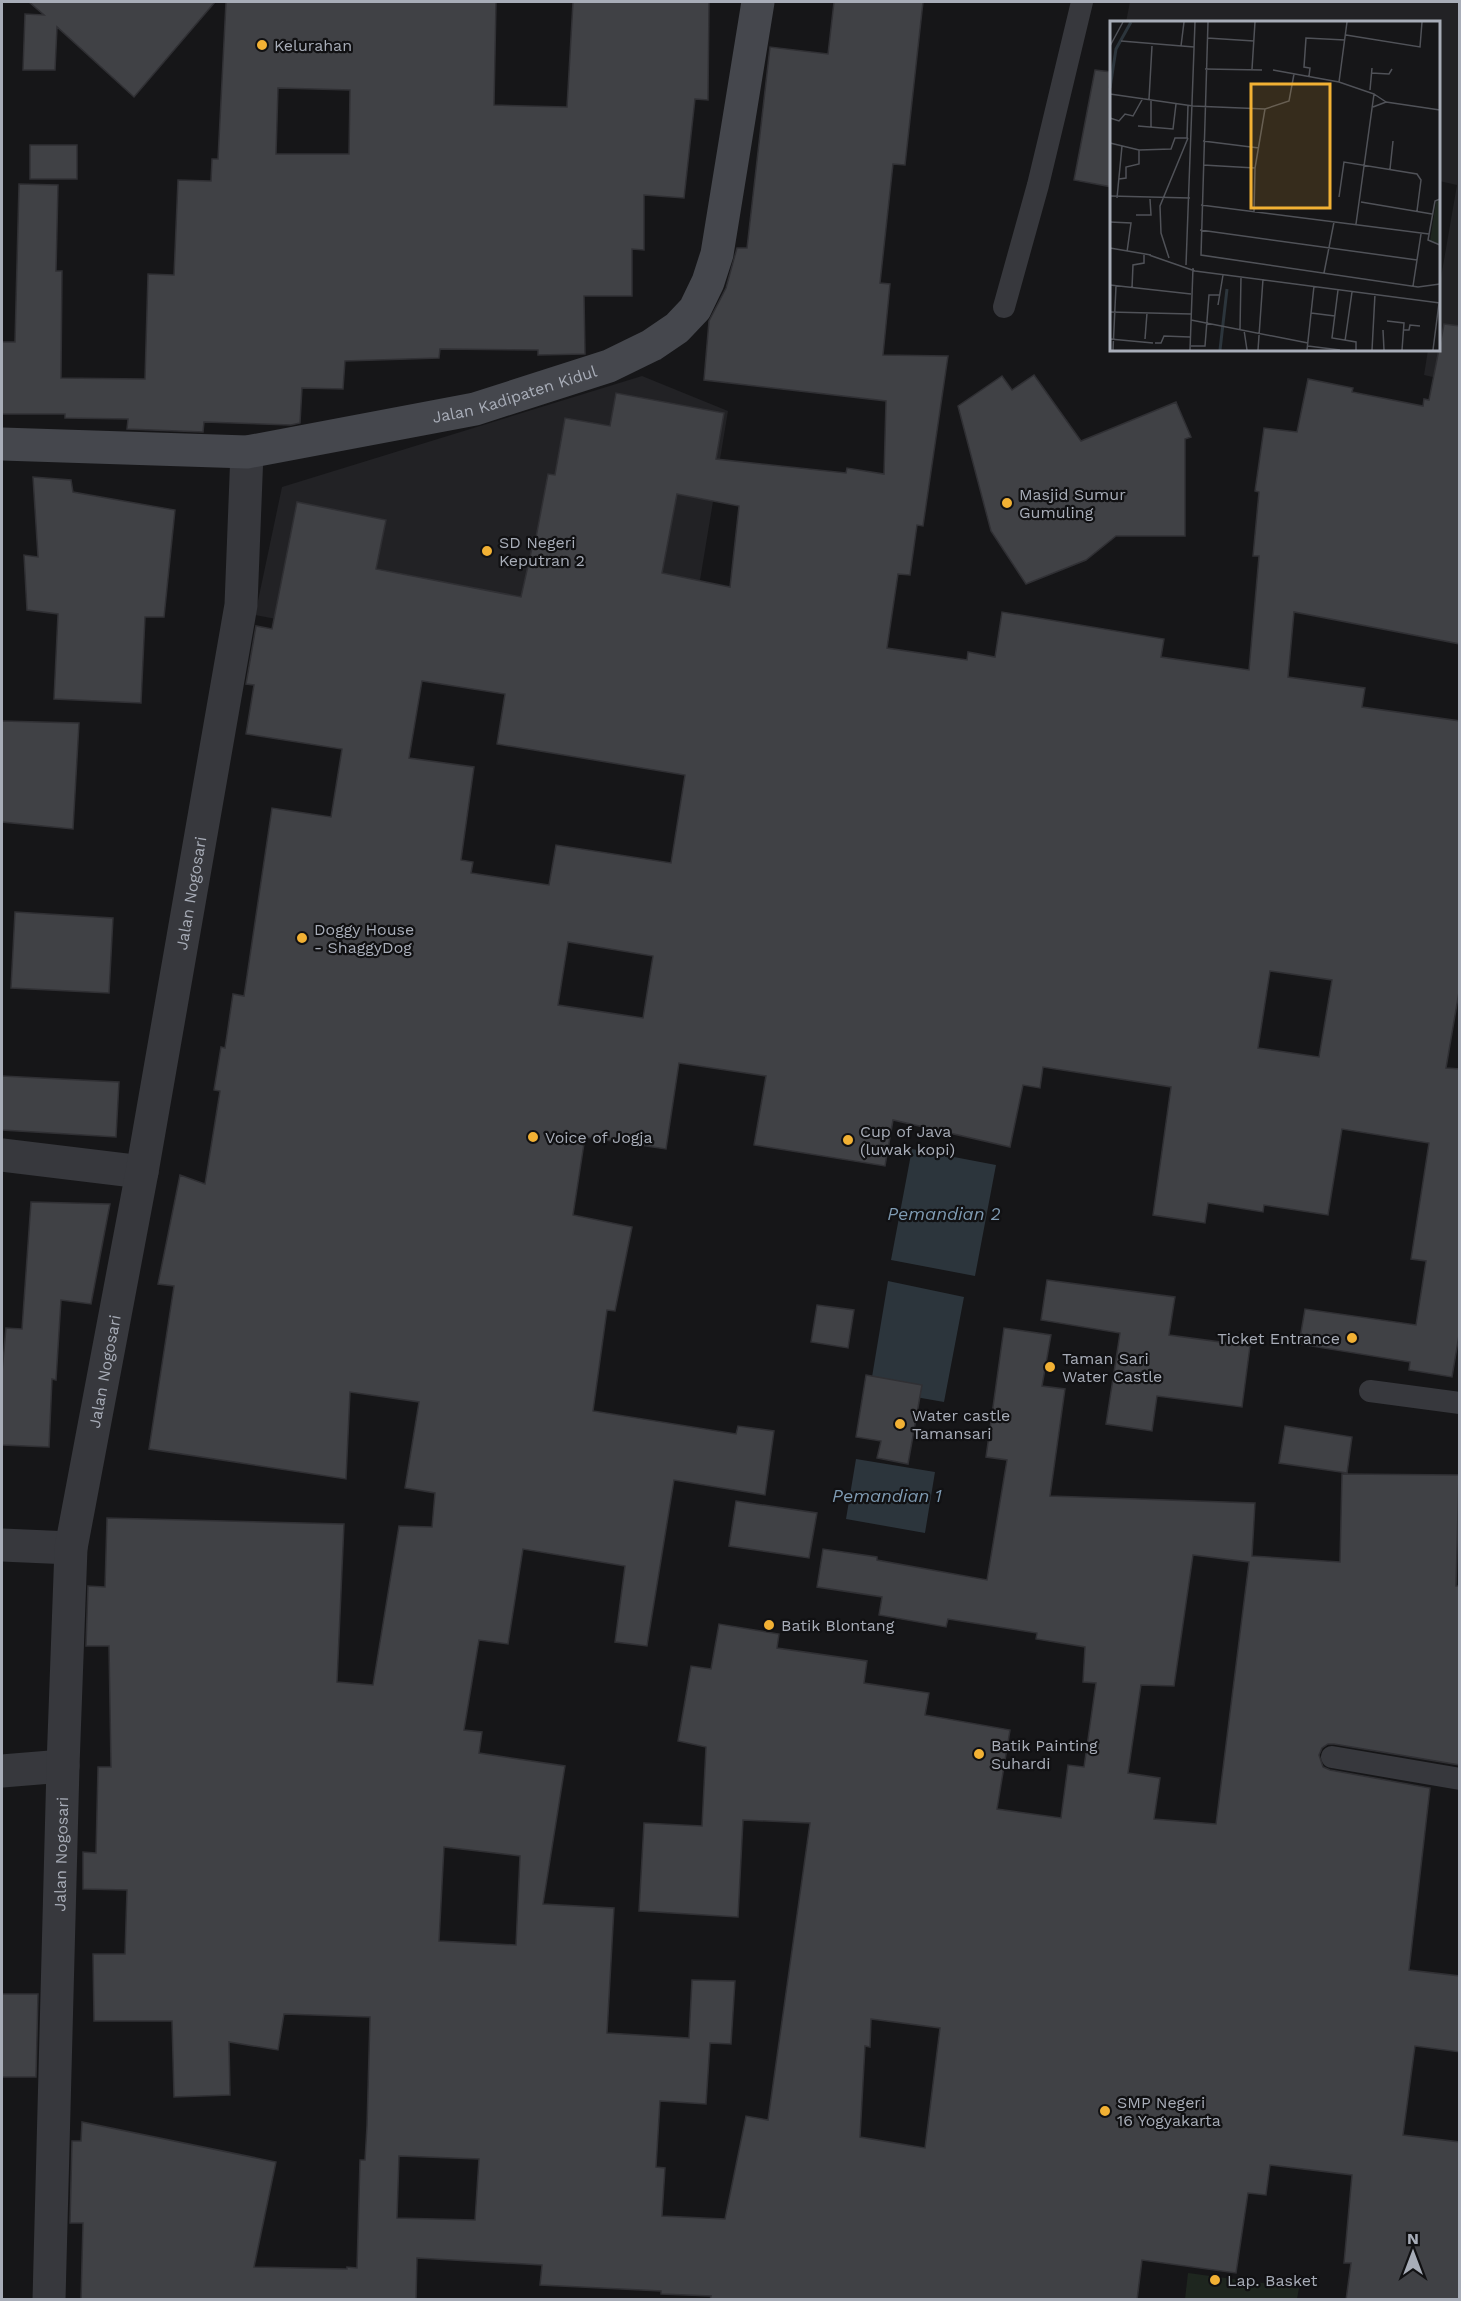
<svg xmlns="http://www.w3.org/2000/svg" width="1461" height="2301" font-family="'Work Sans',sans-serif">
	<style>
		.built { fill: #222225 }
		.green { fill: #1e261f }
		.water { fill: #2c353c }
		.building { fill: #404145; stroke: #303034; stroke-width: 1.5; fill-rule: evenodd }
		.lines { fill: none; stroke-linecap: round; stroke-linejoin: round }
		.lane { stroke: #37383d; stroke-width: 22 }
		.street { stroke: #37383d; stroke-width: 33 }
		.secondary { stroke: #45474d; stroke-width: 33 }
		.poi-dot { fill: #f2b134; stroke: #111113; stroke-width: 2 }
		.labels { text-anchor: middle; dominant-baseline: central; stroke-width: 4.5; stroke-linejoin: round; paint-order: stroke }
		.poi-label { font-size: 16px; fill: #a8adb8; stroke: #111113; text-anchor: start }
		.street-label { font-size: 16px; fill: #a8adb8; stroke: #111113 }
		.water-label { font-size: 18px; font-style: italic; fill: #7f9bb3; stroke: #111113 }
		.inset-river { fill: none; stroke: #2c353c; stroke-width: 3 }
		.inset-road { fill: none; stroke: #505258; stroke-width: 1.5 }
		.view { fill: #f2b134; fill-opacity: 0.15; stroke: #f2b134; stroke-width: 3 }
		.inset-edge { fill: none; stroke: #a8adb8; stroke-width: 3 }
	</style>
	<rect width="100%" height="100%" fill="#161618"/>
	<path class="built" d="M 1130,2 L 1459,2 L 1459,383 L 1424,375 L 1428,350 L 1438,350 L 1439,289 L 1457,185 L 1439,181 L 1438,22 L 1126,22 Z
		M 642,376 L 728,411 L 681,695 L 255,615 L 282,487 Z"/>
	<path class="green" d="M 1188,2273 L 1299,2288 L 1297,2299 L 1185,2299 Z"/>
	<path class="water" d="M 912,1149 L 996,1165 L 975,1276 L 891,1260 Z
		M 888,1281 L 964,1297 L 944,1402 L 870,1389 Z
		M 856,1459 L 935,1472 L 925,1533 L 846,1519 Z"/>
	<path class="building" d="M 29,2 L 215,2 L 134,97 L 57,27 L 55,70 L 23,70 L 25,14 L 44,15 Z
		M 226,2 L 496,2 L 494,105 L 567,107 L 573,2 L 709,2 L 708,100 L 695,99 L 684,198 L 644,195 L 644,250 L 632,249 L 632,296 L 584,296 L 585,354 L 538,355 L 538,350 L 440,349 L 439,358 L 345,361 L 343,389 L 302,388 L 300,423 L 291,425 L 204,422 L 203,432 L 127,429 L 128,419 L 65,418 L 65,414 L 2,414 L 2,342 L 15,342 L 19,184 L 58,185 L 56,271 L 62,271 L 61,378 L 145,379 L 148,274 L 174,275 L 178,180 L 211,181 L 212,159 L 218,159 ZM 278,88 L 350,90 L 349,154 L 276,154 Z
		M 834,2 L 923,2 L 905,165 L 893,164 L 880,283 L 890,284 L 883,355 L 948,356 L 923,526 L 917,525 L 910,575 L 898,574 L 887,648 L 967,660 L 968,652 L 995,657 L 1002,612 L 1164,639 L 1161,657 L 1249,670 L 1259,556 L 1253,556 L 1259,492 L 1255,491 L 1264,428 L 1297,432 L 1308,379 L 1353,388 L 1352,392 L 1423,406 L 1424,399 L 1429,400 L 1444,324 L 1460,326 L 1460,644 L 1294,612 L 1288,677 L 1365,688 L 1362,707 L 1460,721 L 1460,986 L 1446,1068 L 1460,1069 L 1460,1329 L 1452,1377 L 1409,1370 L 1410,1362 L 1299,1344 L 1305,1309 L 1416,1325 L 1426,1261 L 1411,1259 L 1429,1143 L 1342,1129 L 1328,1215 L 1264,1205 L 1263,1212 L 1208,1203 L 1205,1223 L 1153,1215 L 1171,1087 L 1043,1067 L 1040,1088 L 1023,1085 L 1010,1147 L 893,1120 L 885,1166 L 754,1145 L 766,1076 L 679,1063 L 666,1149 L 585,1137 L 573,1215 L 632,1227 L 615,1311 L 607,1310 L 593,1411 L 736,1434 L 738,1426 L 774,1431 L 765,1495 L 674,1480 L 647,1646 L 615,1642 L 625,1566 L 523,1549 L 508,1644 L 479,1640 L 464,1730 L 482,1732 L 479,1753 L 565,1766 L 543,1904 L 614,1908 L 607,2033 L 689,2038 L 692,1980 L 735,1981 L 731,2044 L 710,2043 L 706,2104 L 660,2101 L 656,2167 L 665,2168 L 662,2216 L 725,2219 L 746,2116 L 768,2120 L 810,1823 L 743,1820 L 738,1917 L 639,1911 L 644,1823 L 702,1826 L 706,1747 L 678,1741 L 691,1666 L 711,1669 L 719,1624 L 779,1634 L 777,1648 L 867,1661 L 864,1683 L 929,1693 L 925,1715 L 1010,1730 L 997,1809 L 1061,1818 L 1068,1765 L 1084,1767 L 1096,1683 L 1083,1682 L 1085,1647 L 1036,1639 L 1037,1633 L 948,1619 L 946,1627 L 879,1615 L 882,1597 L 817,1587 L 823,1549 L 877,1557 L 877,1560 L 987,1580 L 1007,1460 L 986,1457 L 1004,1328 L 1051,1335 L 1042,1386 L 1065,1389 L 1050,1496 L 1255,1503 L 1252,1556 L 1340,1562 L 1342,1474 L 1459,1475 L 1456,1586 L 1460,1586 L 1460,1765 L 1334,1744 L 1328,1744 L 1322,1748 L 1319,1755 L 1323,1767 L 1330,1770 L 1430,1788 L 1409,1970 L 1460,1976 L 1460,2052 L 1415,2046 L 1403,2135 L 1460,2142 L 1460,2300 L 1346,2300 L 1351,2263 L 1344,2263 L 1352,2175 L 1270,2165 L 1266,2195 L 1248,2193 L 1236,2273 L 1142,2260 L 1137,2300 L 710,2300 L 711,2296 L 661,2294 L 661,2291 L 540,2285 L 542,2265 L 417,2258 L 416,2300 L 81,2300 L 83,2223 L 70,2223 L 72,2141 L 81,2141 L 82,2122 L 276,2162 L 254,2267 L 347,2269 L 347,2267 L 357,2268 L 360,2160 L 365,2160 L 367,2126 L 370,2017 L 284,2014 L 278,2050 L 229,2042 L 230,2095 L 174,2097 L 172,2021 L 94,2021 L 93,1954 L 125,1954 L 127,1890 L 83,1889 L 83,1852 L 96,1853 L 98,1767 L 111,1767 L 109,1646 L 86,1646 L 88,1586 L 105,1587 L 107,1518 L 344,1524 L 337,1682 L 373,1685 L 399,1526 L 432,1527 L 435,1493 L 405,1488 L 419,1402 L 350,1392 L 346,1479 L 149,1449 L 174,1286 L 158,1284 L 180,1175 L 205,1184 L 220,1091 L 214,1090 L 221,1047 L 225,1048 L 233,994 L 244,996 L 272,808 L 331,817 L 342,749 L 246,734 L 254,685 L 246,684 L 256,626 L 272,629 L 297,502 L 386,520 L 376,569 L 521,597 L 532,548 L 534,548 L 548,474 L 555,475 L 565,418 L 610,426 L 616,393 L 724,413 L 716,459 L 846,473 L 847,468 L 884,474 L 886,401 L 704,380 L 709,321 L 726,288 L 737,248 L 747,248 L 770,47 L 828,54 ZM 677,494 L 739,506 L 730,587 L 662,573 ZM 422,681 L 505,694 L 497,744 L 685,775 L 671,863 L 556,845 L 549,885 L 471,873 L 473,862 L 461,860 L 474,767 L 409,758 ZM 568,942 L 653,956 L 643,1018 L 558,1005 ZM 1270,971 L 1332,980 L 1319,1057 L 1258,1048 ZM 1193,1555 L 1249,1562 L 1216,1824 L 1154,1819 L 1160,1778 L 1128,1773 L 1141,1685 L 1174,1686 ZM 444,1847 L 520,1856 L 516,1945 L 439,1941 ZM 871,2019 L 940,2028 L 925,2148 L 860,2137 L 865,2046 L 870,2047 ZM 399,2156 L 479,2159 L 475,2220 L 397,2218 Z
		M 1095,70 L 1112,72 L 1112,187 L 1074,180 Z
		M 30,145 L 77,145 L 77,179 L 30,179 Z
		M 1034,375 L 1081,441 L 1176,402 L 1191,437 L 1185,439 L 1185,536 L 1116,536 L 1086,560 L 1026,584 L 991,531 L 958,406 L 1002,376 L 1012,390 Z
		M 33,477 L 71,480 L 73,492 L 175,510 L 164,617 L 145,617 L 141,703 L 54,699 L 58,614 L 27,610 L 24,555 L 38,557 Z
		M 2,721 L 79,723 L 73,829 L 2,822 Z
		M 15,912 L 113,918 L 109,993 L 11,988 Z
		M 2,1076 L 119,1082 L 116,1137 L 2,1130 Z
		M 31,1202 L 110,1204 L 91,1304 L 61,1300 L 56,1380 L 52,1379 L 49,1447 L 2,1445 L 2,1372 L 6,1328 L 22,1329 Z
		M 1047,1280 L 1175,1297 L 1169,1335 L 1250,1346 L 1242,1407 L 1157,1396 L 1152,1431 L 1106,1424 L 1120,1333 L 1041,1320 Z
		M 817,1305 L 854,1310 L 848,1348 L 811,1342 Z
		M 866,1375 L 922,1385 L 908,1464 L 877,1458 L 881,1441 L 856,1437 Z
		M 1285,1426 L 1352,1437 L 1347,1473 L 1279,1463 Z
		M 736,1501 L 817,1513 L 809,1558 L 729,1546 Z
		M 2,1994 L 38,1994 L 36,2077 L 2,2077 Z"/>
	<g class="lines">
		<path class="lane" d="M 1004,307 L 1038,185 L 1082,2
			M 1370,1391 L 1460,1403
			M 1332,1757 L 1460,1779"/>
		<g class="street">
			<path d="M 2,1155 L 142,1172"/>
			<path d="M 2,1545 L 71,1548"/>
			<path d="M 2,1771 L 63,1766"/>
			<path id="s1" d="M 49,2300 L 63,1766 L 71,1548 L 142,1172 L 241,605 L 247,452"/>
		</g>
		<path class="secondary" id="s2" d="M 2,444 L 247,452 L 475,409 L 609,366 L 652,345 L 677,328 L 695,309 L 708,282 L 717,254 L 758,2"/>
	</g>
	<g class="poi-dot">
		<circle cx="262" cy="45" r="6"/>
		<circle cx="1007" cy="503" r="6"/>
		<circle cx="487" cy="551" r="6"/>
		<circle cx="302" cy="938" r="6"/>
		<circle cx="533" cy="1137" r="6"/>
		<circle cx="848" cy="1140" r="6"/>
		<circle cx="1352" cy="1338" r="6"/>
		<circle cx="1050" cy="1367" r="6"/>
		<circle cx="900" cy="1424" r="6"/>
		<circle cx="769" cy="1625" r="6"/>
		<circle cx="979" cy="1754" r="6"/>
		<circle cx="1105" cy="2111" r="6"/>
		<circle cx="1215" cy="2280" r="6"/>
	</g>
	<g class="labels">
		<g class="poi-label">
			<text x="274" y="45">Kelurahan</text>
			<text x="1019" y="494">Masjid Sumur<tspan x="1019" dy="18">Gumuling</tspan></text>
			<text x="499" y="542">SD Negeri<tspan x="499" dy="18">Keputran 2</tspan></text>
			<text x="314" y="929">Doggy House<tspan x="314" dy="18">- ShaggyDog</tspan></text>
			<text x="860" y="1131">Cup of Java<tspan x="860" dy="18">(luwak kopi)</tspan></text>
			<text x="545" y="1137">Voice of Jogja</text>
			<text x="1340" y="1338" text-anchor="end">Ticket Entrance</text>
			<text x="1062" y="1358">Taman Sari<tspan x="1062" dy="18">Water Castle</tspan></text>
			<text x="912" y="1415">Water castle<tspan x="912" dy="18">Tamansari</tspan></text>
			<text x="781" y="1625">Batik Blontang</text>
			<text x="991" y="1745">Batik Painting<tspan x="991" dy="18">Suhardi</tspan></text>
			<text x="1117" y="2102">SMP Negeri<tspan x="1117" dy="18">16 Yogyakarta</tspan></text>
			<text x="1227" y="2280">Lap. Basket</text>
		</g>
		<g class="street-label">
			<text stroke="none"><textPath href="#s2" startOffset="519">Jalan Kadipaten Kidul</textPath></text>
			<text stroke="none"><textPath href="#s1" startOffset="1418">Jalan Nogosari</textPath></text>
			<text stroke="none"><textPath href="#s1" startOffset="932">Jalan Nogosari</textPath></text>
			<text stroke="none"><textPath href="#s1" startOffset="446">Jalan Nogosari</textPath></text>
		</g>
		<g class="water-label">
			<text x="944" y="1213">Pemandian 2</text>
			<text x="887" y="1495">Pemandian 1</text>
		</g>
	</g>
	<g transform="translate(1110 21)">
		<rect width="330" height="330" fill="#161618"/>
		<path d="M 330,179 L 330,223 L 320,220 L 326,181 Z" fill="#1e261f"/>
		<path class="inset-river" d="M 0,67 L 6,28 L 21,1M 110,329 L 117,268"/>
		<path class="inset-road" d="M 98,1 L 91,234 L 308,266 L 330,263M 236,14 L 310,26 L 312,1M 97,17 L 144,20M 11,20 L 84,26M 0,25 L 13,1M 71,25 L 74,1M 95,48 L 152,49M 142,48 L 145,1M 163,49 L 229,61 L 264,73 L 246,203M 261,52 L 279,53 L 282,48M 199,55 L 200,47 L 194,46 L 196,17 L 235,19M 229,61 L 237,1M 260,69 L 262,47M 0,73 L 83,85 L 155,88 L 179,80 L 184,53M 39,78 L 42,25M 41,79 L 41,106M 276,81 L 330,89M 263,86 L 276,81 L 264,73M 0,97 L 9,100 L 15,93 L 23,95 L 33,77M 28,105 L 63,108 L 66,83M 77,117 L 78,84M 93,120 L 149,127M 0,122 L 29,129 L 61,128 L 65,117 L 78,117M 93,144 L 145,147M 280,148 L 283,120M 9,158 L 16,157 L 16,146 L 29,143 L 29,129M 0,175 L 80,177M 229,176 L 234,141 L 307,153 L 311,159 L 307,190M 7,177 L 12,125M 330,178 L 325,180 L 318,219 L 330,224M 251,181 L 322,193M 91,184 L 319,213M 144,191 L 145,147 L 155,88M 26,194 L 41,194 L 40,178M 0,201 L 21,202 L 17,231M 90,209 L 307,239M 0,227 L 41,234M 39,234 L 85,250 L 330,282M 59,237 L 51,212 L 50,185 L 78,117M 76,244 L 85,1M 214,252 L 224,201M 0,264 L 81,273M 303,265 L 311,213M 22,267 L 23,244 L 34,242 L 34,234M 228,269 L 222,317 L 246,321 L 246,329M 108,284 L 113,254M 0,291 L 81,293M 201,292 L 225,295M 81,299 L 198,322M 277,300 L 294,302 L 292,329M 130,308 L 131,256M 134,309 L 137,329M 273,309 L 274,329M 294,309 L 299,309 L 300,304 L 310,305M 0,318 L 43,322M 35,318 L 37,292M 235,320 L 242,271M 45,322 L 51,322 L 54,315 L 80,316M 81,325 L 95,325 L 99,274 L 109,274M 198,325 L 230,329M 3,329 L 6,265M 80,329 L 83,247M 148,329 L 153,258M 197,329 L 204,265M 262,329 L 265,273M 323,329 L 329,282"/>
		<path class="view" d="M 141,63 L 220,63 L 220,187 L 141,187 Z"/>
		<rect width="330" height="330" class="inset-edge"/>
	</g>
	<rect width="1461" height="2301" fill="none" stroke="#a8adb8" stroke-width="6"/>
	<g transform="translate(1413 2253)" stroke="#111113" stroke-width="4.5" paint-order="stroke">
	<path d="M0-4.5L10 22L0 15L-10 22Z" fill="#a8adb8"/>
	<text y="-9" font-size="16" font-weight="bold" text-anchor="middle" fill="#a8adb8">N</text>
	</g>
</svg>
